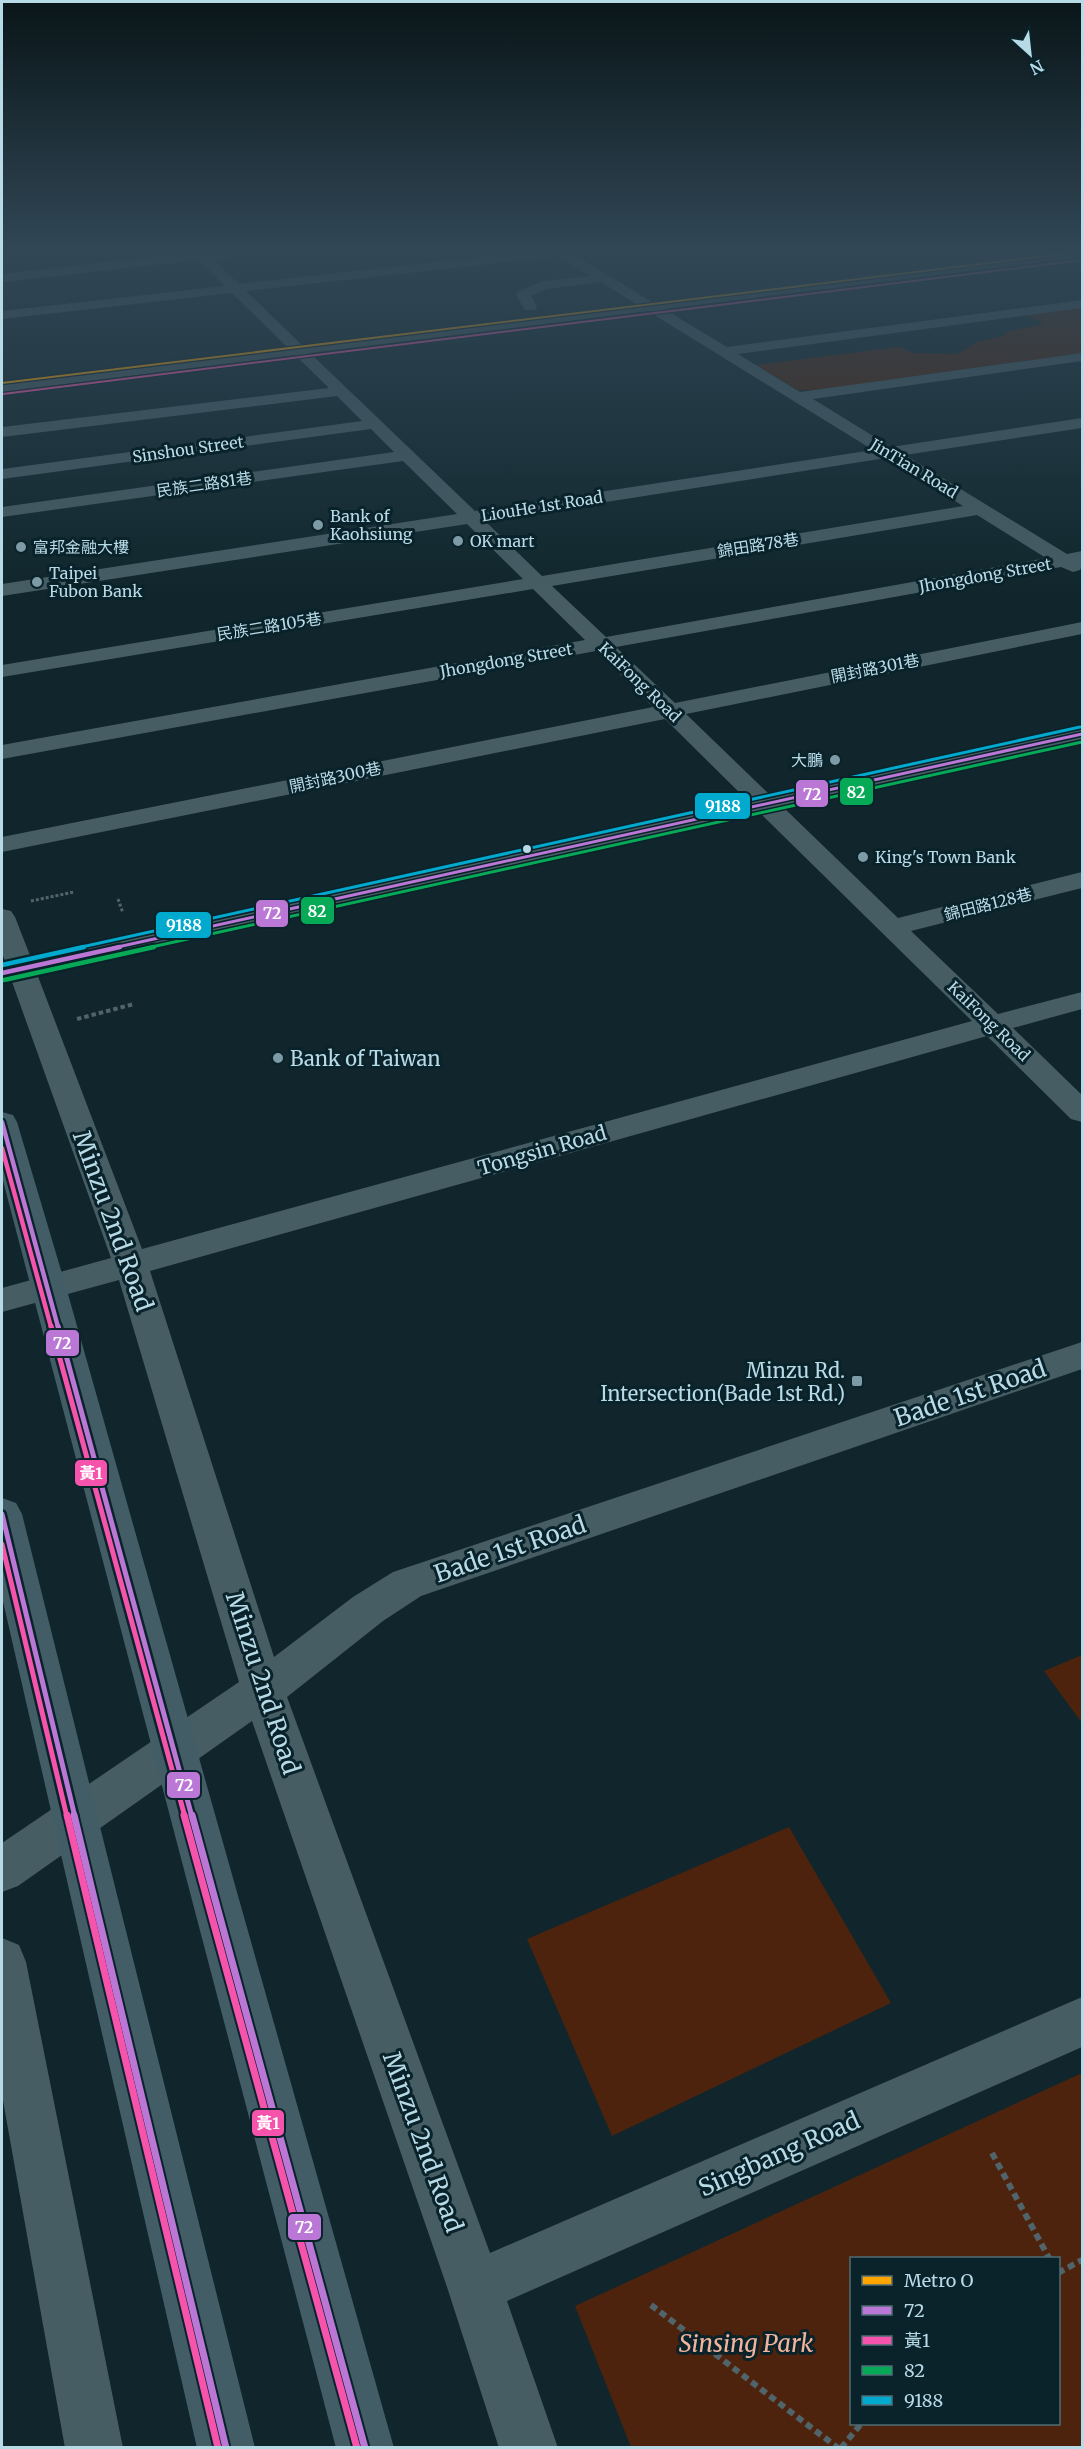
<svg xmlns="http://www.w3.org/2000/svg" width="1084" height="2449" font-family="Merriweather,'Noto Sans TC',serif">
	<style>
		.green { fill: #4d230d; fill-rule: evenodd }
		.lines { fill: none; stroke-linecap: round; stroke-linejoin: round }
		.path-far2 { stroke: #51646a; stroke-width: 3; stroke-dasharray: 3 2; stroke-linecap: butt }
		.path-far1 { stroke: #51646a; stroke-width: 4; stroke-dasharray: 4.5 3; stroke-linecap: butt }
		.path { stroke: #51646a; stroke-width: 6; stroke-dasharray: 7 4.5; stroke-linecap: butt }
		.minor { fill: #465d64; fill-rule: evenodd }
		.major { fill: #435d66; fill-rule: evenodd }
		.bus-1-far3-casing { stroke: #0a222a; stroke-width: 6 }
		.bus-1-far2-casing { stroke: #0a222a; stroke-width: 9 }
		.bus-1-far1-casing { stroke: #0a222a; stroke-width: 10 }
		.bus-1-casing { stroke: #0a222a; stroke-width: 11 }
		.bus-2-far3-casing { stroke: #0a222a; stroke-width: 4.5 }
		.bus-2-far2-casing { stroke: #0a222a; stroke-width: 9 }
		.bus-2-far1-casing { stroke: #0a222a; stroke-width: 10 }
		.bus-2-casing { stroke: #0a222a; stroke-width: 11 }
		.bus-3-far1-casing { stroke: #0a222a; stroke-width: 6 }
		.bus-3-casing { stroke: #0a222a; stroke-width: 9 }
		.bus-4-far1-casing { stroke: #0a222a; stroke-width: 6 }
		.bus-4-casing { stroke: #0a222a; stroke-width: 9 }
		.bus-1-far3 { stroke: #ba77d6; stroke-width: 3 }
		.bus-1-far2 { stroke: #ba77d6; stroke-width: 4.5 }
		.bus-1-far1 { stroke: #ba77d6; stroke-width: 5 }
		.bus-1 { stroke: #ba77d6; stroke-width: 7 }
		.bus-2-far3 { stroke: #f653ac; stroke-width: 2 }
		.bus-2-far2 { stroke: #f653ac; stroke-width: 4.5 }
		.bus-2-far1 { stroke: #f653ac; stroke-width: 5 }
		.bus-2 { stroke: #f653ac; stroke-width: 7 }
		.bus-3-far1 { stroke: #06aa56; stroke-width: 3 }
		.bus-3 { stroke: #06aa56; stroke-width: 4.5 }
		.bus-4-far1 { stroke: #00a9ce; stroke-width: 3 }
		.bus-4 { stroke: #00a9ce; stroke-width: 4.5 }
		.metro-1-casing { stroke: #0a222a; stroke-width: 4.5 }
		.metro-1 { stroke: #ffa500; stroke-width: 2 }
		.poi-dot { fill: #7d9ba6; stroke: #0a222a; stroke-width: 2 }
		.bus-dot { fill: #b7dae7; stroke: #0a222a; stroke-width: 2 }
		.labels { text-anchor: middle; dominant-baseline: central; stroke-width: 6; stroke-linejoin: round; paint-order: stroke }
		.far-street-label { font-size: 16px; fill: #b7dae7; stroke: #0a222a }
		.far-poi-label { font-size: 16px; fill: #b7dae7; stroke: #0a222a; text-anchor: start }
		.poi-label { font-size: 20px; fill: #b7dae7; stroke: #0a222a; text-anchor: start }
		.street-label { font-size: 20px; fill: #b7dae7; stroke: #0a222a }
		.near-street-label { font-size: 24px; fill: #b7dae7; stroke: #0a222a }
		.near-park-label { font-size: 24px; font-style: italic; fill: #f1b49c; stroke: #0a222a }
		.line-badge { stroke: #0a222a; stroke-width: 2 }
		.badge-label { font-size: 16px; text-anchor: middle; font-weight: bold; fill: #fff }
	</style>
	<rect width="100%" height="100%" fill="#10262c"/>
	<path class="green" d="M 1082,308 L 1082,353 L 815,390 L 798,390 L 756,365 L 899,347 L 913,353 L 957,354 L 977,342 L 1003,336 L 1009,331 L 1044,324 L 1026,314 Z
		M 1082,1655 L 1082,1723 L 1044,1671 Z
		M 789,1827 L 891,2003 L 612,2136 L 527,1939 Z
		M 1082,2073 L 1082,2447 L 631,2447 L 575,2306 ZM 852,2258 L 1058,2258 L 1058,2424 L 852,2424 Z"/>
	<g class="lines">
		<path class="path-far2" d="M 118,899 L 123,913
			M 31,901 L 74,892"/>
		<path class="path-far1" d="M 77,1019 L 134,1004"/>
		<path class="path" d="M 992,2153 L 1049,2258
			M 1058,2273 L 1082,2260
			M 651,2305 L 838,2448
			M 841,2448 L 861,2424"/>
		<path class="minor" d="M 192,252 L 248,252 L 242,256 L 213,259 L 239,284 L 523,252 L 570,252 L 652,302 L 1057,252 L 1082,252 L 1082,257 L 664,309 L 727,347 L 1082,300 L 1082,308 L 738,354 L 800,392 L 1082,353 L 1082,361 L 813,399 L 891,447 L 1082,418 L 1082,428 L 905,455 L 1067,554 L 1082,551 L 1082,566 L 1080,570 L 1073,572 L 1061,567 L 616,647 L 675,703 L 1082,622 L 1082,634 L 686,714 L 771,796 L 1082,727 L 1082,741 L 783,807 L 898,918 L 1082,872 L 1082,888 L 911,931 L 998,1014 L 1082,992 L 1082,1009 L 1013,1028 L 1082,1095 L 1082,1122 L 1071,1119 L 987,1036 L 150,1271 L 274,1657 L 353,1597 L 393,1572 L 1082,1342 L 1082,1369 L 421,1596 L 383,1621 L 287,1697 L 490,2253 L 1082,1997 L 1082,2047 L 507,2301 L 558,2448 L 499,2448 L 447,2287 L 252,1721 L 18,1886 L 2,1892 L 2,1843 L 239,1682 L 119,1280 L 2,1312 L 2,1288 L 111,1258 L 11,979 L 2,981 L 2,965 L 6,964 L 2,953 L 2,909 L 11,911 L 15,917 L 31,958 L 748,801 L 665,719 L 2,852 L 2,837 L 653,707 L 596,651 L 2,759 L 2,745 L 585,640 L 533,589 L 2,677 L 2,665 L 523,579 L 467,524 L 2,596 L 2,584 L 457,514 L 403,461 L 2,517 L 2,507 L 394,452 L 371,429 L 2,479 L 2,469 L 362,421 L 337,396 L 2,437 L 2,427 L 329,388 L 295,355 L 2,392 L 2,382 L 287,347 L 232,293 L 2,319 L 2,311 L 225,286 L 199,260 L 2,282 L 2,274 ZM 558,256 L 590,276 L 543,281 L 518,292 L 516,295 L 525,310 L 535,310 L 537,307 L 531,296 L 546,289 L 601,282 L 636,304 L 302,345 L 246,291 ZM 648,311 L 873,450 L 475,511 L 310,353 ZM 886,458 L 963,506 L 542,576 L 485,521 ZM 977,515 L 1046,558 L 606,637 L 552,586 ZM 760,813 L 972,1021 L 142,1249 L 37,974 Z
			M 2,1938 L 19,1945 L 26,1962 L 123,2448 L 65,2448 L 2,2095 Z"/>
		<path class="major" d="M 2,1112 L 13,1115 L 17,1122 L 66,1287 L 394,2448 L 336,2448 L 2,1177 Z
			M 2,1498 L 16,1503 L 22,1514 L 255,2448 L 197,2448 L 2,1597 Z"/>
		<g class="bus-1-far3-casing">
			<path id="bus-1-far3" d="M 113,948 L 1082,734"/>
		</g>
		<g class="bus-1-far2-casing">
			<path id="bus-1-far2" d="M 2,973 L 120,947
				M 2,1122 L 58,1327"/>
		</g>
		<g class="bus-1-far1-casing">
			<path id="bus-1-far1" d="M 58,1326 L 192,1817
				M 2,1514 L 75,1817"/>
		</g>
		<g class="bus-1-casing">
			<path id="bus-1" d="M 74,1815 L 226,2448
				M 192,1815 L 365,2448"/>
		</g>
		<g class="bus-2-far3-casing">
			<path id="bus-2-far3" d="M 3,394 L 1082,260"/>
		</g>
		<g class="bus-2-far2-casing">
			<path id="bus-2-far2" d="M 2,1148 L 51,1327"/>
		</g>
		<g class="bus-2-far1-casing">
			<path id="bus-2-far1" d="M 51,1326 L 185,1817
				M 2,1544 L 67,1817"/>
		</g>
		<g class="bus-2-casing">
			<path id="bus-2" d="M 67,1815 L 218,2448
				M 184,1815 L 357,2448"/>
		</g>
		<g class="bus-3-far1-casing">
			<path id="bus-3-far1" d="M 147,948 L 1082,742"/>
		</g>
		<g class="bus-3-casing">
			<path id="bus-3" d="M 4,980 L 154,947"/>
		</g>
		<g class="bus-4-far1-casing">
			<path id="bus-4-far1" d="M 77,948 L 1080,727"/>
		</g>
		<g class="bus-4-casing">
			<path id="bus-4" d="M 2,965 L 84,947"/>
		</g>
		<use href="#bus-1-far3" class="bus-1-far3"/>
		<use href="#bus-1-far2" class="bus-1-far2"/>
		<use href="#bus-1-far1" class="bus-1-far1"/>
		<use href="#bus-1" class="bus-1"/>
		<use href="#bus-2-far3" class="bus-2-far3"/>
		<use href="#bus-2-far2" class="bus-2-far2"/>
		<use href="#bus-2-far1" class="bus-2-far1"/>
		<use href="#bus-2" class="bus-2"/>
		<use href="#bus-3-far1" class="bus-3-far1"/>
		<use href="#bus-3" class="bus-3"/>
		<use href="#bus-4-far1" class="bus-4-far1"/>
		<use href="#bus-4" class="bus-4"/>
		<g class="metro-1-casing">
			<path id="metro-1" d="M 2,383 L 1080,252"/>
		</g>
		<use href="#metro-1" class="metro-1"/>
	</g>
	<linearGradient id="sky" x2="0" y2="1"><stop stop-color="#091518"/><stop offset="0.42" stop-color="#314756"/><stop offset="1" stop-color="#314756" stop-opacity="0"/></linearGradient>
	<rect width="1084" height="595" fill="url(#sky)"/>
	<g class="poi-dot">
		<circle cx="318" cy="525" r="6"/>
		<circle cx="458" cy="541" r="6"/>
		<circle cx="21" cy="547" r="6"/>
		<circle cx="37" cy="582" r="6"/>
		<circle cx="835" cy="760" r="6"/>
		<circle cx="863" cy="857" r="6"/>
		<circle cx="278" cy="1058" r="6"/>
		<rect x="851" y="1375" width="12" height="12" rx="3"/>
	</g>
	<circle class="bus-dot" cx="527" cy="849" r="5"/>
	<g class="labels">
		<g class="far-street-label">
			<text transform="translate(188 449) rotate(-8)">Sinshou Street</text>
			<text transform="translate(914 468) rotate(31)">JinTian Road</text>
			<text transform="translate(204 484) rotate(-8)">民族二路81巷</text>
			<text transform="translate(542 506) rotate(-9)">LiouHe 1st Road</text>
			<text transform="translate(758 545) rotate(-9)">錦田路78巷</text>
			<text transform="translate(985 575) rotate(-10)">Jhongdong Street</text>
			<text transform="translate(269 626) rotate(-9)">民族二路105巷</text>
			<text transform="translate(506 660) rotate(-10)">Jhongdong Street</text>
			<text transform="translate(875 668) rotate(-11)">開封路301巷</text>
			<text transform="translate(640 682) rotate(44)">KaiFong Road</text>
			<text transform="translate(335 777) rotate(-12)">開封路300巷</text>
			<text transform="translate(988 904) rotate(-14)">錦田路128巷</text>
			<text transform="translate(989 1021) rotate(44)">KaiFong Road</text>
		</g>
		<g class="far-poi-label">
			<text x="330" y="516">Bank of<tspan x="330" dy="18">Kaohsiung</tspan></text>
			<text x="470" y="541">OK mart</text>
			<text x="33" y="547">富邦金融大樓</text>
			<text x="49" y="573">Taipei<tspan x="49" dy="18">Fubon Bank</tspan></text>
			<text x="823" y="760" text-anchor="end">大鵬</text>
			<text x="875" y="857">King's Town Bank</text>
		</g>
		<g class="poi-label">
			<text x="290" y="1058">Bank of Taiwan</text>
			<text x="845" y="1370" text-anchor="end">Minzu Rd.<tspan x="845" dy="23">Intersection(Bade 1st Rd.)</tspan></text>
		</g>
		<g class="street-label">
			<text transform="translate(542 1150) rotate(-16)">Tongsin Road</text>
		</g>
		<g class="near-street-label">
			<text transform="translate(113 1221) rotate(70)">Minzu 2nd Road</text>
			<text transform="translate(970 1393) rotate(-19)">Bade 1st Road</text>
			<text transform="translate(510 1549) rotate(-19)">Bade 1st Road</text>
			<text transform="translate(263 1683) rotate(72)">Minzu 2nd Road</text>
			<text transform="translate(423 2142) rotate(70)">Minzu 2nd Road</text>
			<text transform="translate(779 2154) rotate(-24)">Singbang Road</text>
		</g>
		<g class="near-park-label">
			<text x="746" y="2343">Sinsing Park</text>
		</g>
	</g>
	<g class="line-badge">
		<rect x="839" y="777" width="35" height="29" rx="6" fill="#06aa56"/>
		<rect x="795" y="779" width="34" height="29" rx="6" fill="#ba77d6"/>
		<rect x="694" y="792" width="57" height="28" rx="6" fill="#00a9ce"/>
		<rect x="300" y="896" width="35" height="29" rx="6" fill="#06aa56"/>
		<rect x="255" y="899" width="34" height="29" rx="6" fill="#ba77d6"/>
		<rect x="155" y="911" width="57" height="28" rx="6" fill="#00a9ce"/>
		<rect x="45" y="1329" width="35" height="28" rx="6" fill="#ba77d6"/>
		<rect x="74" y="1459" width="34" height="28" rx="6" fill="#f653ac"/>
		<rect x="166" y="1771" width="35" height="28" rx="6" fill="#ba77d6"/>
		<rect x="251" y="2109" width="34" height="28" rx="6" fill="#f653ac"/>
		<rect x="287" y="2213" width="35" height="28" rx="6" fill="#ba77d6"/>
	</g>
	<g class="badge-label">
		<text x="856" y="798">82</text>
		<text x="812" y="800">72</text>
		<text x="723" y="812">9188</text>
		<text x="317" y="917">82</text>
		<text x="272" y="919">72</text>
		<text x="184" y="931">9188</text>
		<text x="62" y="1349">72</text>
		<text x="91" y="1479">黃1</text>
		<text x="184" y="1791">72</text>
		<text x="268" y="2129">黃1</text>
		<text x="304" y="2233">72</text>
	</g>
	<rect width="1084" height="2449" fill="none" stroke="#b7dae7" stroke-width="6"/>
	<rect x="850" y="2257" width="210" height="168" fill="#0a222a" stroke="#4f6c76" stroke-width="1.5"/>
	<rect x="862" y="2276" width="30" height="9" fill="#ffa500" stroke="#4f6c76" stroke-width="1.5"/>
	<text x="904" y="2287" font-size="18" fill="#b7dae7">Metro O</text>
	<rect x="862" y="2306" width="30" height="9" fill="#ba77d6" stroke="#4f6c76" stroke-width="1.5"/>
	<text x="904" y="2317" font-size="18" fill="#b7dae7">72</text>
	<rect x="862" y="2336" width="30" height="9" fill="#f653ac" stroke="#4f6c76" stroke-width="1.5"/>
	<text x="904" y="2347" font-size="18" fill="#b7dae7">黃1</text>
	<rect x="862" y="2366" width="30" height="9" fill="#06aa56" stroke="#4f6c76" stroke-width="1.5"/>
	<text x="904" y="2377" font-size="18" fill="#b7dae7">82</text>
	<rect x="862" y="2396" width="30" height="9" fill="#00a9ce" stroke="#4f6c76" stroke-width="1.5"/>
	<text x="904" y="2407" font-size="18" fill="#b7dae7">9188</text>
	<g transform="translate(1030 54) rotate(153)" stroke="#0a222a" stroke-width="4.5" paint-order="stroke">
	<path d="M0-4.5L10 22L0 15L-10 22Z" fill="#b7dae7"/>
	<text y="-9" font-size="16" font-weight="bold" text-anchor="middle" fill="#b7dae7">N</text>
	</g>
</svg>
